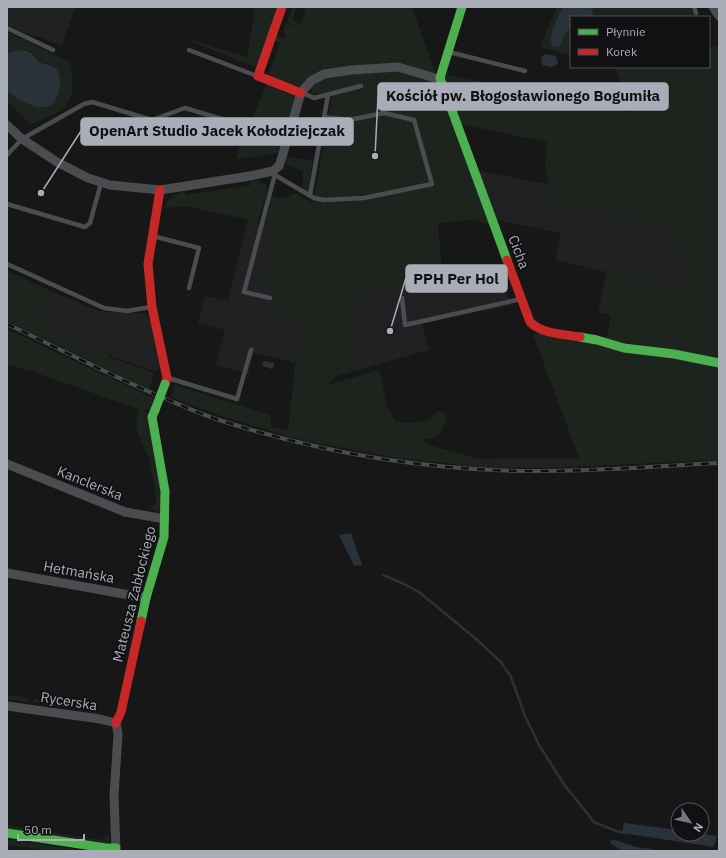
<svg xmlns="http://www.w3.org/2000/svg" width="726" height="858" font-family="'IBM Plex Sans',sans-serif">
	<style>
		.built { fill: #212123 }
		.green { fill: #1d241e }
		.water { fill: #2a3239 }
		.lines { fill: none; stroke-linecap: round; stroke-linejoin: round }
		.stream { stroke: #2a3239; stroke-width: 2.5 }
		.lane { stroke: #4b4c50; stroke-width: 4.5 }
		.street { stroke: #4b4c50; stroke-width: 9 }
		.fast { stroke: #4caf50; stroke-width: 9 }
		.jam { stroke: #c62828; stroke-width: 9 }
		.rail-casing { stroke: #4b4c4f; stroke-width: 4 }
		.rail { stroke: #111113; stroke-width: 2.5; stroke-dasharray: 8; stroke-linecap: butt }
		.fast-bridge { stroke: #4caf50; stroke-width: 9 }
		.labels { text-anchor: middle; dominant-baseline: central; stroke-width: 4; stroke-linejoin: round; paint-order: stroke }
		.street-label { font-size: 14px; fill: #a8adb8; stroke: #111113 }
		.leader { fill: none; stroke: #a8adb8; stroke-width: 1.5 }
		.callout-dot { fill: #a8adb8; stroke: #111113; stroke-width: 1.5 }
		.callout { fill: #a8adb8; stroke: #a8adb8; stroke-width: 1.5 }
		.callout-label { font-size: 15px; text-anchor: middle; font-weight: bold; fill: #111 }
	</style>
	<rect width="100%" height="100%" fill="#171717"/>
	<path class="built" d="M 7,7 L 75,7 L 62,45 L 22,32 L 7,24 Z
		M 478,171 L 549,184 L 546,201 L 673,229 L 694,286 L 607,272 L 555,260 L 561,233 L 496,220 Z
		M 248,220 L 292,231 L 270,312 L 300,320 L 295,363 L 254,353 L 248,374 L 216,365 L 225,330 L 198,323 L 205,296 L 228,301 Z
		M 503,278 L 511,305 L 422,324 L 429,350 L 351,372 L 348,355 L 356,339 L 353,295 L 397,292 Z
		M 51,291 L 96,310 L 105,312 L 124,313 L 144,313 L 149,316 L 160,368 L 154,371 L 113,357 L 108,353 L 106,353 L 47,328 L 42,308 Z"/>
	<path class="green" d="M 254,7 L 278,7 L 257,68 L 188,40 L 189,39 L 247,57 L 253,21 Z
		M 293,7 L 296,7 L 292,20 L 299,22 L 293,25 L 287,23 Z
		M 306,7 L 412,7 L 436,75 L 397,65 L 324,71 L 302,87 L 267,78 L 280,43 L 275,41 L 276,36 L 284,39 L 286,33 L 283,32 L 286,23 L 294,26 L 301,23 Z
		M 557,7 L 564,7 L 557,17 L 550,37 L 563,40 L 565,33 L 571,28 L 571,55 L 540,47 Z
		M 591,7 L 691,7 L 693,15 L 689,17 L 594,17 Z
		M 7,32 L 70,62 C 73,77 76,98 62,109 C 54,116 41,120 31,124 L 7,102 L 7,91 L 13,97 L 27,103 L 53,66 L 41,62 L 32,52 L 25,50 L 7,53 Z
		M 719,45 L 719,360 L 606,339 L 611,315 L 598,312 L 607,272 L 694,286 L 673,229 L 546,201 L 549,184 L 545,163 L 547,142 L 460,124 L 444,74 L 631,113 L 615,67 L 709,67 L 709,48 Z
		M 396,71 L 437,81 L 489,224 L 473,220 L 438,223 L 443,286 L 397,292 L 353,295 L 356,339 L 348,354 L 351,372 L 337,376 L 327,385 L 379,370 L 388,408 L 396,422 L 412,423 L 429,419 L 439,410 L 447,415 C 442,434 442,436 423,440 L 428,445 L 481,459 L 579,458 L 533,335 L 540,332 L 719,365 L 719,460 L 546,468 L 512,468 L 481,467 L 405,459 L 320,444 L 287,436 L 221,416 L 171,397 L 175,385 L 270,415 L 272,427 L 288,430 L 300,320 L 269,312 L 276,287 L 262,284 L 275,232 L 264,228 L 272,197 L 286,198 L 295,193 L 313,203 L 333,91 L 314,94 L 311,92 L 312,85 L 325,76 Z
		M 267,84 L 297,97 L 285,137 L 249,126 Z
		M 245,129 L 281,140 L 283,142 L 279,153 L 236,159 Z
		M 287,157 L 313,161 L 308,192 L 301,187 L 303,185 L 303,172 L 296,168 L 286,165 Z
		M 251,181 L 259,181 L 267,186 L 267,191 L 258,222 L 186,206 L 164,208 C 168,197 174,194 185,191 L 186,195 L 251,185 Z
		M 7,271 L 51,291 L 43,308 L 47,328 L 106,353 L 113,359 L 154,373 L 149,389 L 7,321 Z
		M 7,329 L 155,399 L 150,411 L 145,409 L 144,411 L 148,414 L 162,492 L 159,512 L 150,509 L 156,503 L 154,482 L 147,452 L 143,446 L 136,427 L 138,409 L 31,371 L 7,365 Z
		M 7,695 L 29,698 L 29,702 L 7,699 Z
		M 34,699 L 69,704 L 68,708 L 34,703 Z
		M 73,705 L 98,709 L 97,713 L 73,709 Z
		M 7,825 L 101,840 L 108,834 L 110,841 L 106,844 L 7,830 Z
		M 7,839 L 86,851 L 53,851 L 7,845 Z"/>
	<path class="water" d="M 564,7 L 591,7 L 594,17 L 583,17 L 582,15 L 580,15 L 579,17 L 571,17 L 571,28 C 562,35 565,41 558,47 L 552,46 C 547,37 558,14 564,7 Z
		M 20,50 C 31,50 33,56 40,62 C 45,65 53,64 57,70 C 63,79 60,101 49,106 C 38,111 15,99 7,91 L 7,53 Z
		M 545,54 L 555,56 L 558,62 L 557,65 L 551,67 L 542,65 L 541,57 Z
		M 264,361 L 274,363 L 274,366 L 272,369 L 262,366 Z
		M 351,533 L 362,565 L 354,566 L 339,535 Z
		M 624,823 L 678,830 L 678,834 L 702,834 L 717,836 L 714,847 L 622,833 Z
		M 612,839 L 636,847 L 651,849 L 656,851 L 622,851 L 610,843 Z"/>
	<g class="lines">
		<path class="stream" d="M 383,575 L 404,584 L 419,592 L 476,639 L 501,662 L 511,677 L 525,716 L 539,745 L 563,783 L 594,822 L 616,831 L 625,833"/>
		<path class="lane" d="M 694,7 L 696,13
			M 7,28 L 53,50
			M 189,50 L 257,76
			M 449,52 L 525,71
			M 303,93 L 314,98 L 361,86
			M 7,155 L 22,139 L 84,104 L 92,102 L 152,120 L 185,108 L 288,139
			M 275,175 L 314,198 L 324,200 L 364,198 L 432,184 L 414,120 L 384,113 L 349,120 L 324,117
			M 310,195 L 328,95
			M 7,204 L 85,227 L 90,223 L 101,183
			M 153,236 L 199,248 L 189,288
			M 7,264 L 104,308 L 127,311 L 151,307
			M 270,298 L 244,292 L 275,174
			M 402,298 L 405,325 L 521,299
			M 168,378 L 237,399 L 251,350"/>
		<path class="street" d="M 713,7 L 719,16
			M 7,125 L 22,139 L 57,162 L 88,178 L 110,185 L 160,190 L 250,176 L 273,171 L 279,166 L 282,157 L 301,93 L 311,81 L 324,74 L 352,70 L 398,67 L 435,78 L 440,78
			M 7,464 L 125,512 L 165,519
			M 7,573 L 146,598
			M 7,706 L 100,719 L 116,723 L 118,734 L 114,796 L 116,851"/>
		<path class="fast" d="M 462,7 L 440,78 L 507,260
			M 580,337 L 597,340 L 624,348 L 674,354 L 719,363
			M 141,621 L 146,598 L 164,537 L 165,491 L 152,417 L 155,410
			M 7,833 L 106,848 L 116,848"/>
		<path class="jam" d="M 282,7 L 258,76 L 301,93
			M 160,190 L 148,264 L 152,307 L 167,378 L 165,384
			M 507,260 L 530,322 C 542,334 563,334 580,337
			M 116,723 L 121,712 L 141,621"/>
		<g class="rail-casing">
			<path id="rail" d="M 7,324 C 56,347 104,372 154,394 C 174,402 193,411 213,418 C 313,451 417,469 522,471 C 588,472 654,466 719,463"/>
		</g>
		<use href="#rail" class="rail"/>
		<path class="fast-bridge" d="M 155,410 L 165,384"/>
	</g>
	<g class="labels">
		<g class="street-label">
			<text transform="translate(519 252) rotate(69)">Cicha</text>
			<text transform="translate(90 483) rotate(22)">Kanclerska</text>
			<text transform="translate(79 572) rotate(10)">Hetmańska</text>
			<text transform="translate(134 594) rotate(-76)">Mateusza Zabłockiego</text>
			<text transform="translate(69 701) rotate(9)">Rycerska</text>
		</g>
	</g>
	<path class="leader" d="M375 156L378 96M41 193L81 131M390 331L406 278"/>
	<g class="callout-dot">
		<circle cx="375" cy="156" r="4"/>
		<circle cx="41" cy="193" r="4"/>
		<circle cx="390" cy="331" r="4"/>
	</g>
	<g class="callout">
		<rect x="378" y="83" width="290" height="27" rx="4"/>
		<rect x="81" y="118" width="272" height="27" rx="4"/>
		<rect x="406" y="265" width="101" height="27" rx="4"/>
	</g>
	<g class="callout-label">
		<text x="523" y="101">Kościół pw. Błogosławionego Bogumiła</text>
		<text x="217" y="136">OpenArt Studio Jacek Kołodziejczak</text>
		<text x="456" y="284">PPH Per Hol</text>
	</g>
	<rect width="726" height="858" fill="none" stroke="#a8adb8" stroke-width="16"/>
	<rect x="570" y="16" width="140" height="52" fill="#111113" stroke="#4d4f55"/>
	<rect x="578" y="29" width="20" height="6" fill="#4caf50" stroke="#4d4f55"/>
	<text x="606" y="36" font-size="12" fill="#a8adb8">Płynnie</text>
	<rect x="578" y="49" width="20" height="6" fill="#c62828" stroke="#4d4f55"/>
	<text x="606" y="56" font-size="12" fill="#a8adb8">Korek</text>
	<g transform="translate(690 822) rotate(124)"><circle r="19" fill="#111113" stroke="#4d4f55"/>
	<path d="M0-3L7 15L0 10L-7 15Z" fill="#757880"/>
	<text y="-6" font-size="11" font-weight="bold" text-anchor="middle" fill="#a8adb8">N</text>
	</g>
	<path d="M18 834v6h66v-6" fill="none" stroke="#a8adb8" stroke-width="2"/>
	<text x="24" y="834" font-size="12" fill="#a8adb8" stroke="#111113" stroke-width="3" paint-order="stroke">50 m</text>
</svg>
